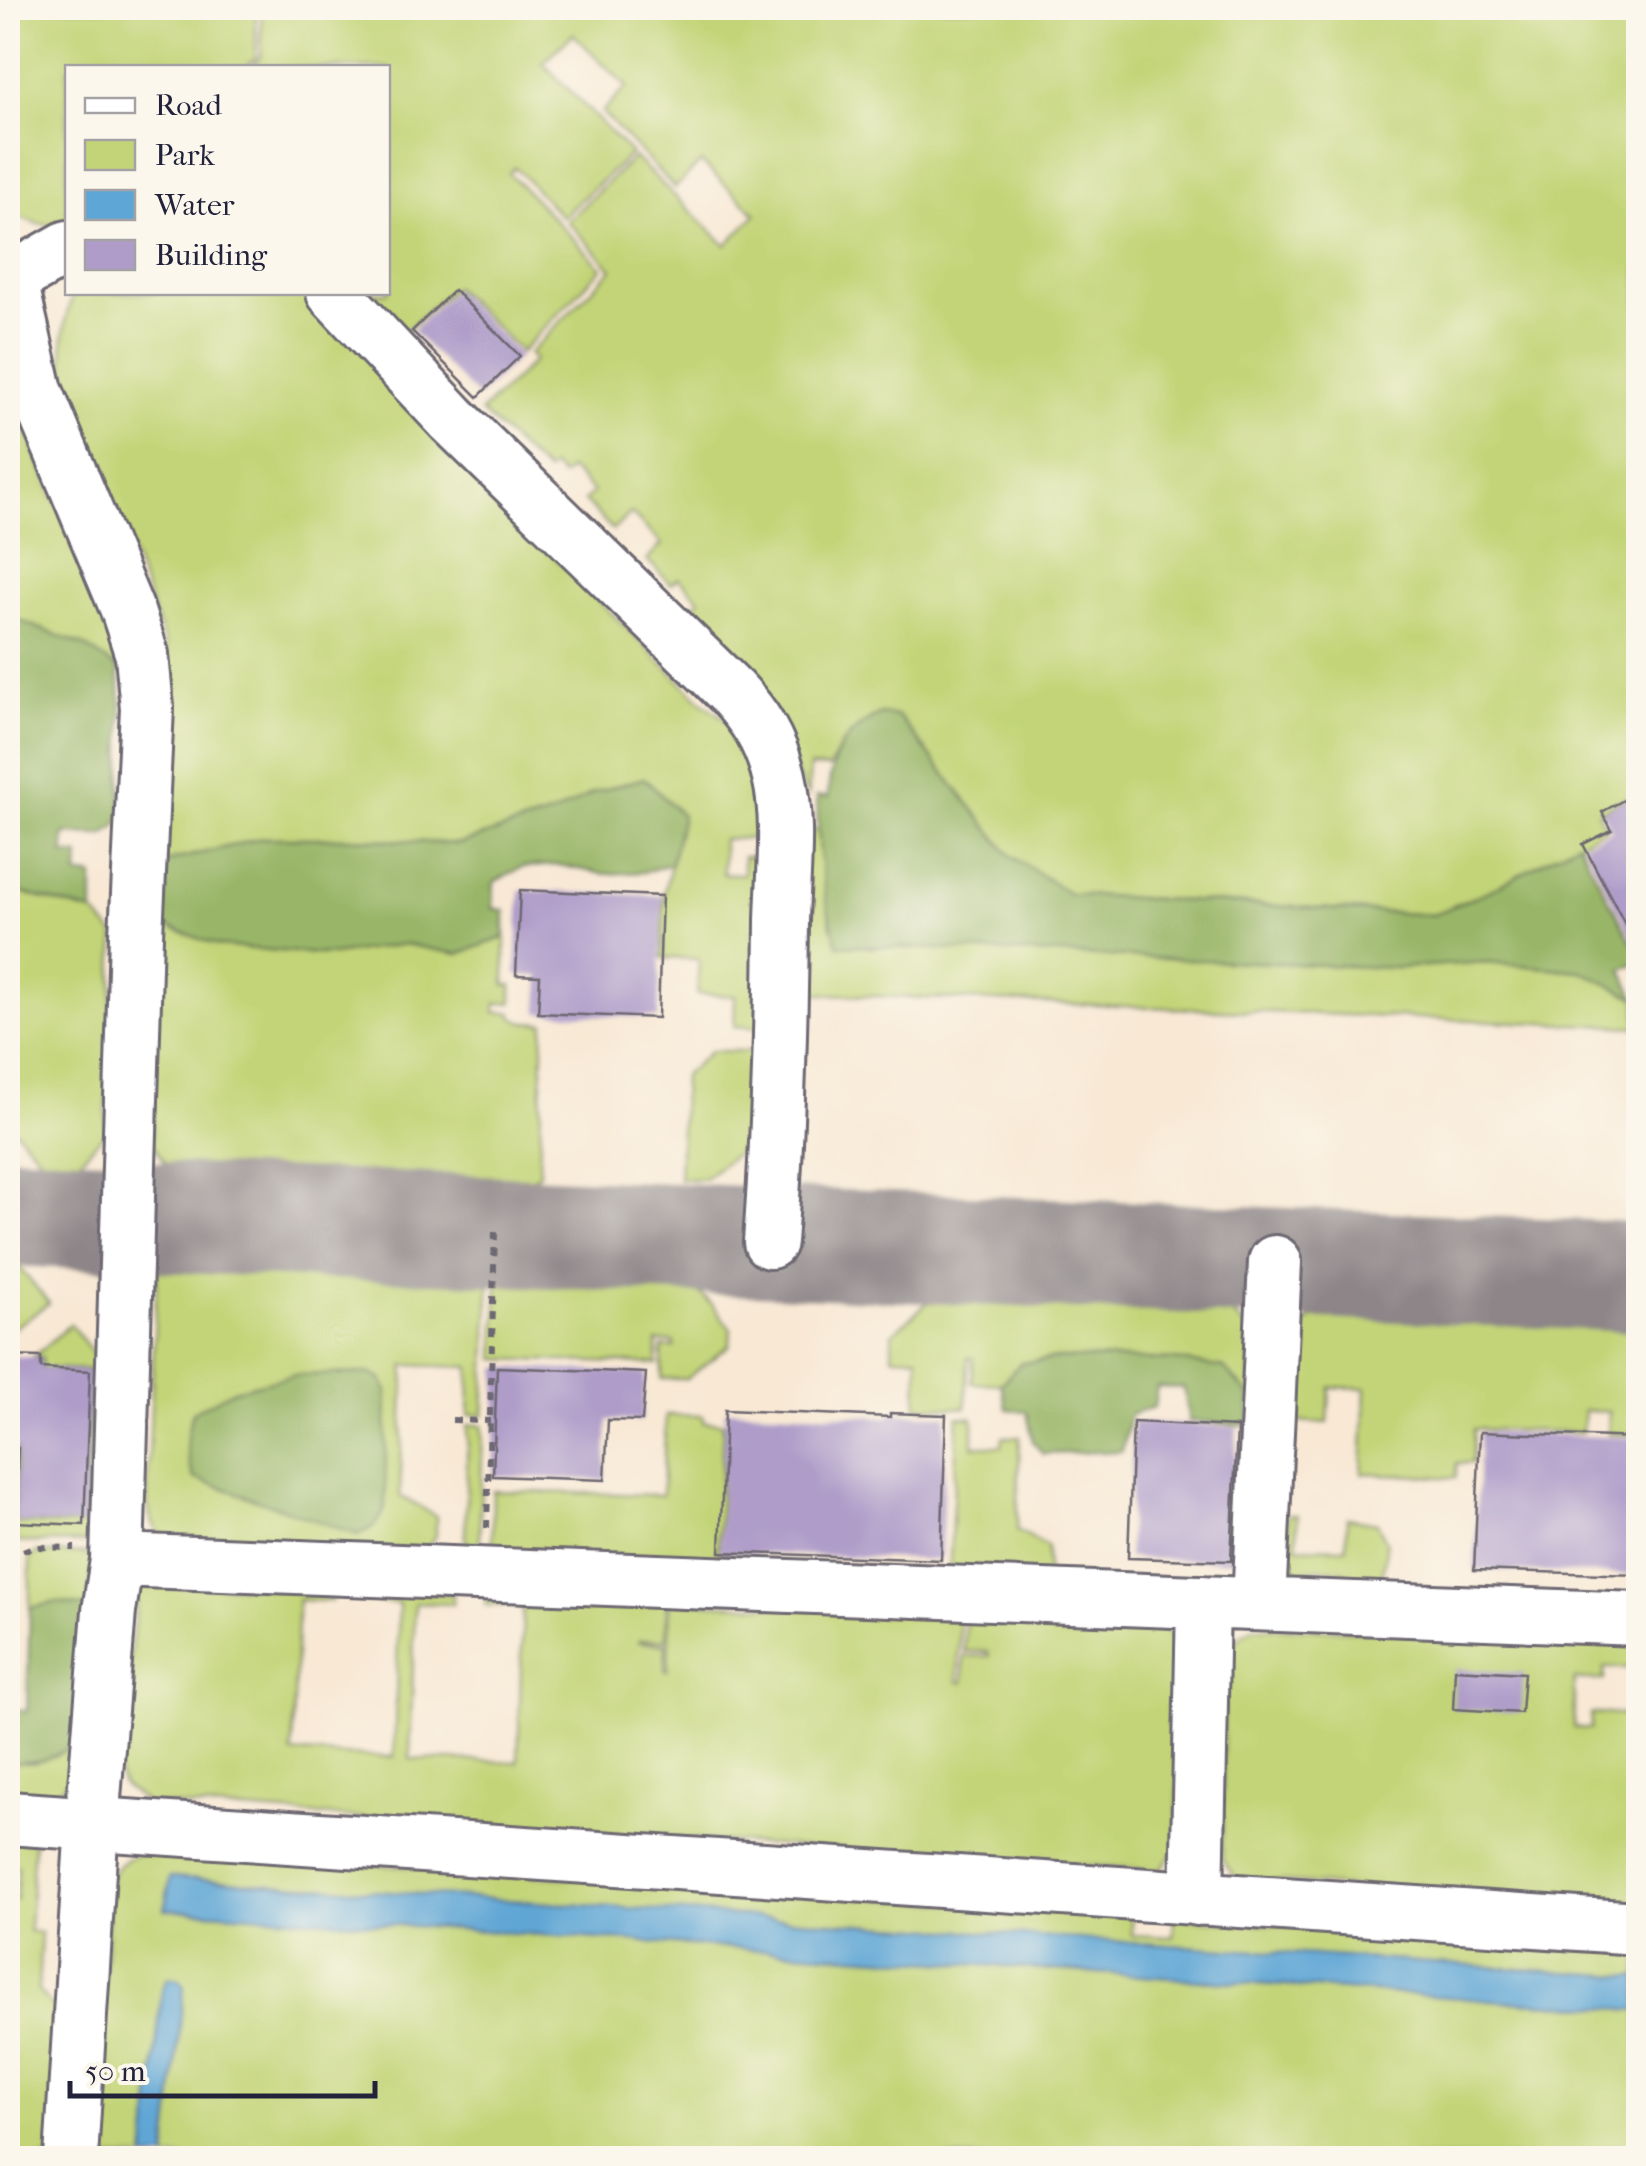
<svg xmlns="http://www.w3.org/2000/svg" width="1646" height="2166" font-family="'IM FELL French Canon',serif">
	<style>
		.green { fill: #c2d477; stroke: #727b59; stroke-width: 2.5 }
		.forest { fill: #99b668; stroke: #5e6c52; stroke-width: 2.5 }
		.water { fill: #5ea6d5; stroke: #406488; stroke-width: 2.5 }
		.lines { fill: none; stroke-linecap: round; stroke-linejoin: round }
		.taxiway { stroke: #8d8588; stroke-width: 110 }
		.building { fill: #af9cc9 }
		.minor-casing { stroke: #6d6771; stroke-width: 58 }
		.path { stroke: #6d6771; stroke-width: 6; stroke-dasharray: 8 8; stroke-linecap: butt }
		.minor { stroke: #fff; stroke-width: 52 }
	</style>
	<rect width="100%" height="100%" fill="#fbf7ec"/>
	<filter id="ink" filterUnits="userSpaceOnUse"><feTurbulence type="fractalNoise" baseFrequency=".01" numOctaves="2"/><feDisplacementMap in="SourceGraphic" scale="20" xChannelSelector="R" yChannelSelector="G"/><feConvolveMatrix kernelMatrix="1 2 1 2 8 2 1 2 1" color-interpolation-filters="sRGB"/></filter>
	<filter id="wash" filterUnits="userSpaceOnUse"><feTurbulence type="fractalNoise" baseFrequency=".0048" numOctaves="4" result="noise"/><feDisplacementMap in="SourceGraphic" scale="40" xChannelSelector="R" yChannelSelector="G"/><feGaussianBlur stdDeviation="2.25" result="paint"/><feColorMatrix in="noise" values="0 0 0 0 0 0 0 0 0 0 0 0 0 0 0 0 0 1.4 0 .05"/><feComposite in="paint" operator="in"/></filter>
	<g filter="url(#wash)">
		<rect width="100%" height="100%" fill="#f8e8d4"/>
		<path class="green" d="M 8,8 L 256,8 L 256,57 L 245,67 L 68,68 L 67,224 C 43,226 26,225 8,206 Z
			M 262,8 L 1638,8 L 1638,792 L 1598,813 L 1606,828 L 1493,889 L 1433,915 L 1070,894 L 1010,855 L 898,716 L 881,714 L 843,743 L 829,768 L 810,767 L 808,795 L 736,661 L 689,611 L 700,599 L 679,578 L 671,584 L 647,560 L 662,544 L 631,513 L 613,530 L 584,501 L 593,492 L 570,469 L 562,476 L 552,467 L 546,472 L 481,412 L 535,360 L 529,354 L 612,269 L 567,221 L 634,157 L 726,245 L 756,214 L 701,162 L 675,188 L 602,112 L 627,87 L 573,34 L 543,63 L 631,154 L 562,217 L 515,167 L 509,173 L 602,268 L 521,352 L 454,287 L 401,336 L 359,293 L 388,292 L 388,68 L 250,68 L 261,57 Z
			M 307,292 L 411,401 L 433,438 L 704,704 L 733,724 L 752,748 L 765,838 L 723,839 L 723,874 L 743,874 L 743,857 L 764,857 L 760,1028 L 734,1026 L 735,996 L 697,994 L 699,959 L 662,958 L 664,894 L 682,816 L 595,792 L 555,813 L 459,844 L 351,838 L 263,838 L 161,863 L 166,646 L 64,369 C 62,342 63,318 74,293 Z
			M 8,408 L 26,431 L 106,621 L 118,669 L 85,646 L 8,616 Z
			M 802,830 L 818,830 L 831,927 L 869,948 L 888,945 L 1396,968 L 1487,962 L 1581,971 L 1636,998 L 1638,1027 L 801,993 Z
			M 8,889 L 93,912 L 115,935 L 105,1133 L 66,1175 L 55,1175 L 8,1122 Z
			M 158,923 L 219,946 L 332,955 L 405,944 L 458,954 L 505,937 L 505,985 L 512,985 L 512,1003 L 496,1003 L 495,1012 L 512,1013 L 513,1017 L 523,1022 L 544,1023 L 539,1173 L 516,1195 L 191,1181 L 167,1166 L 152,1143 Z
			M 711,1051 L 759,1051 L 754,1143 L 749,1144 L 703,1179 L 679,1179 L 683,1076 Z
			M 8,1254 L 49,1303 L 8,1332 Z
			M 173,1257 L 490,1269 L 484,1415 L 469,1415 L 470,1367 L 405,1365 L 400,1496 L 436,1516 L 436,1536 L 424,1551 L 162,1536 C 151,1524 149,1515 147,1499 L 157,1274 Z
			M 498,1270 L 683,1278 L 711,1303 L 731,1329 L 730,1345 L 686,1379 L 662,1379 L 662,1347 L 675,1347 L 674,1342 L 657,1342 L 657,1364 L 495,1359 Z
			M 944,1288 L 1215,1299 L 1252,1332 L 1250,1396 L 1224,1368 L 1174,1360 L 1060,1358 L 1021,1363 L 1001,1384 L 972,1383 L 973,1358 L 968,1358 L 966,1408 L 917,1406 L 918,1357 L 892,1356 L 892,1334 Z
			M 1329,1304 L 1638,1316 L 1638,1435 L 1608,1434 L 1609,1412 L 1584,1411 L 1582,1432 L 1474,1429 L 1472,1463 L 1457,1463 L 1456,1478 L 1362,1473 L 1366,1388 L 1330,1387 L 1328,1423 L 1292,1421 L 1294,1333 Z
			M 70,1324 L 94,1354 L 100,1371 L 92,1543 L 8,1542 L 8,1449 L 17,1449 L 14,1523 L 85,1525 L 91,1370 L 42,1368 L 42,1357 L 35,1356 Z
			M 666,1415 L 703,1416 L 703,1422 L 723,1423 L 718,1553 L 730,1554 L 729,1566 L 492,1560 L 493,1491 L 662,1495 Z
			M 958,1417 L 973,1418 L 973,1446 L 1002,1446 L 1003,1437 L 1020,1437 L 1017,1530 L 1047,1546 L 1047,1578 L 949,1575 Z
			M 468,1425 L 483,1425 L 479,1557 L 468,1549 L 465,1537 Z
			M 1288,1514 L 1297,1515 L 1297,1547 L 1346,1548 L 1347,1518 L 1377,1523 L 1387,1542 L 1383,1573 L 1370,1585 L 1347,1589 L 1347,1577 L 1343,1571 C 1319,1566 1300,1567 1285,1587 Z
			M 36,1553 L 93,1554 L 89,1608 L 58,1602 L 30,1608 L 30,1558 Z
			M 145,1584 L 331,1589 L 331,1601 L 298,1600 L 292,1753 L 394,1757 L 399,1603 L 365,1601 L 365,1590 L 453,1594 L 453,1604 L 415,1603 L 410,1759 L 518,1762 L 523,1606 L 486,1605 L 486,1594 L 667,1601 L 666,1640 L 640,1640 L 639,1642 L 666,1644 L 665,1669 L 668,1670 L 670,1602 L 960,1613 L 958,1682 L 963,1682 L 964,1656 L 989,1656 L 988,1652 L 964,1651 L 966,1613 L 1158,1624 L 1180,1644 L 1177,1850 L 1159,1870 L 147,1804 L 123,1785 L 117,1770 L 138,1588 Z
			M 1254,1627 L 1633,1640 L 1632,1668 L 1604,1668 L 1604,1680 L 1574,1680 L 1574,1728 L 1591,1729 L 1591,1714 L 1631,1714 L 1631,1727 L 1638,1728 L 1638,1910 L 1237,1878 L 1222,1860 L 1224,1661 C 1231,1644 1238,1636 1254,1627 Z
			M 78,1740 C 68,1794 63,1799 8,1796 L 8,1762 L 34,1763 Z
			M 8,1838 L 34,1842 L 29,1931 L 41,1933 L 38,1991 L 62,2017 L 51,2158 L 8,2158 L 8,1899 L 16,1899 L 18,1866 L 8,1865 Z
			M 154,1850 L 1132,1916 L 1132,1935 L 1173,1937 L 1174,1918 L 1638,1950 L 1638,1977 L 170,1877 L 165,1909 L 1638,2010 L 1638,2158 L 166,2158 L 184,1987 L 178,1978 L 162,1990 L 145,2158 L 92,2158 L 111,1877 C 121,1858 134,1854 154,1850 Z"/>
		<path class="forest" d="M 8,616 L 85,646 L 118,669 L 122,707 L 121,821 L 105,835 L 64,834 L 64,854 L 79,856 L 78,875 L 93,876 L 93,912 L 8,889 Z
			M 881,714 L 898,716 L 1010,855 L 1070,894 L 1433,915 L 1493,889 L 1578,842 L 1638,954 L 1638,961 L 1622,970 L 1636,998 L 1581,971 L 1487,962 L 1396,968 L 838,945 C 823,904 818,842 817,797 L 828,797 C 830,757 844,731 881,714 Z
			M 644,778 L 682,815 L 671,864 L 644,872 L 604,874 L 559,865 L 523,867 L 494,882 L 493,908 L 505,911 L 505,937 L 458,954 L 405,944 L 333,955 L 219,946 L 158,923 L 161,863 L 263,838 L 351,838 L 459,844 L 555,813 L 595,792 Z
			M 1060,1358 L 1174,1360 L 1224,1368 L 1250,1396 L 1250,1419 L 1241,1425 L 1189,1421 L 1184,1388 L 1157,1387 L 1154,1407 L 1130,1415 L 1122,1451 L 1043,1454 L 1033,1442 L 1027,1412 L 1007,1409 L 1001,1384 L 1021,1363 Z
			M 369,1373 L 382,1379 L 387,1391 L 385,1509 C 379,1523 372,1529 358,1535 L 194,1478 C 185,1454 184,1436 193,1412 L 234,1390 L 295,1375 Z
			M 57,1602 L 89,1608 L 78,1740 C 56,1760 37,1763 8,1762 L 8,1700 L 8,1711 L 27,1711 L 30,1608 Z"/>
		<path class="water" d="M 170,1877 L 1638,1977 L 1638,2010 L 165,1909 Z
			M 178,1978 L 184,1987 L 166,2158 L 145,2158 L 162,1990 L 167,1979 Z"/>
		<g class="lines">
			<path class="taxiway" d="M 8,1211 L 1638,1277"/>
		</g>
		<g id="blocks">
			<path class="building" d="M 454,290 L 520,356 L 478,397 L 412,331 Z
				M 1638,792 L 1638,949 L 1583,844 L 1612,830 L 1602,812 Z
				M 520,890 L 662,896 L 658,1018 L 538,1013 L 540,976 L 516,975 Z
				M 8,1356 L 41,1357 L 41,1368 L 90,1371 L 84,1525 L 15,1522 L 18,1448 L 8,1448 Z
				M 497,1367 L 646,1373 L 642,1421 L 608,1420 L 605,1480 L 493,1476 Z
				M 725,1410 L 890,1417 L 890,1413 L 946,1415 L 941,1560 L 720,1552 Z
				M 1133,1422 L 1237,1427 L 1231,1561 L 1128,1558 Z
				M 1480,1432 L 1638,1438 L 1638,1575 L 1474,1570 Z
				M 1455,1669 L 1524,1673 L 1521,1713 L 1453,1709 Z"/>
		</g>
	</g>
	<g filter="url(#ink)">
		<use href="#blocks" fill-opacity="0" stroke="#6d6771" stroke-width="2.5"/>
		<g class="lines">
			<g class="minor-casing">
				<path id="minor" d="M 8,267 L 36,391 L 127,609 L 142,655 L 147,708 L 136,935 L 117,1560 L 109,1611 L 92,1823 L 71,2158
					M 12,279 L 68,247
					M 333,292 L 452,419 L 731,691 C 755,717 770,740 779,776 C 790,822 783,874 782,921 C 781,1027 778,1135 770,1242
					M 117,1560 L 1638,1619
					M 1259,1604 L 1275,1262
					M 8,1818 L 1638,1928
					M 1197,1899 L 1203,1602"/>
			</g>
			<path class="path" d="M 452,1420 L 490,1421
				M 487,1528 L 495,1230
				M 8,1556 L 34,1547 L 75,1548"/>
			<use href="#minor" class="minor"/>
		</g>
	</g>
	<rect width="1646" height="2166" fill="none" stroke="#fbf7ec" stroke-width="40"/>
	<rect x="65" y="65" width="325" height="230" fill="#fbf7ec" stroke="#a4a2a5" stroke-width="2.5"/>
	<rect x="85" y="98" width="50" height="15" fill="#ffffff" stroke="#a4a2a5" stroke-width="2.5"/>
	<text x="155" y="115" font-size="30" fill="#22223b">Road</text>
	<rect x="85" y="140" width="50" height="30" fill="#c2d477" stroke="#a4a2a5" stroke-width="2.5"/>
	<text x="155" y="165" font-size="30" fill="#22223b">Park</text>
	<rect x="85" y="190" width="50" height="30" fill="#5ea6d5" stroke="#a4a2a5" stroke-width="2.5"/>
	<text x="155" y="215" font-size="30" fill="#22223b">Water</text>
	<rect x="85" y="240" width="50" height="30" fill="#af9cc9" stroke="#a4a2a5" stroke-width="2.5"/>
	<text x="155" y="265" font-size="30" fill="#22223b">Building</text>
	<path d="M70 2081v15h305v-15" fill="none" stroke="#22223b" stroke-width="5"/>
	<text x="85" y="2081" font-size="30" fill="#22223b" stroke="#fbf7ec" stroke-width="8" paint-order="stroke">50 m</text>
</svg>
